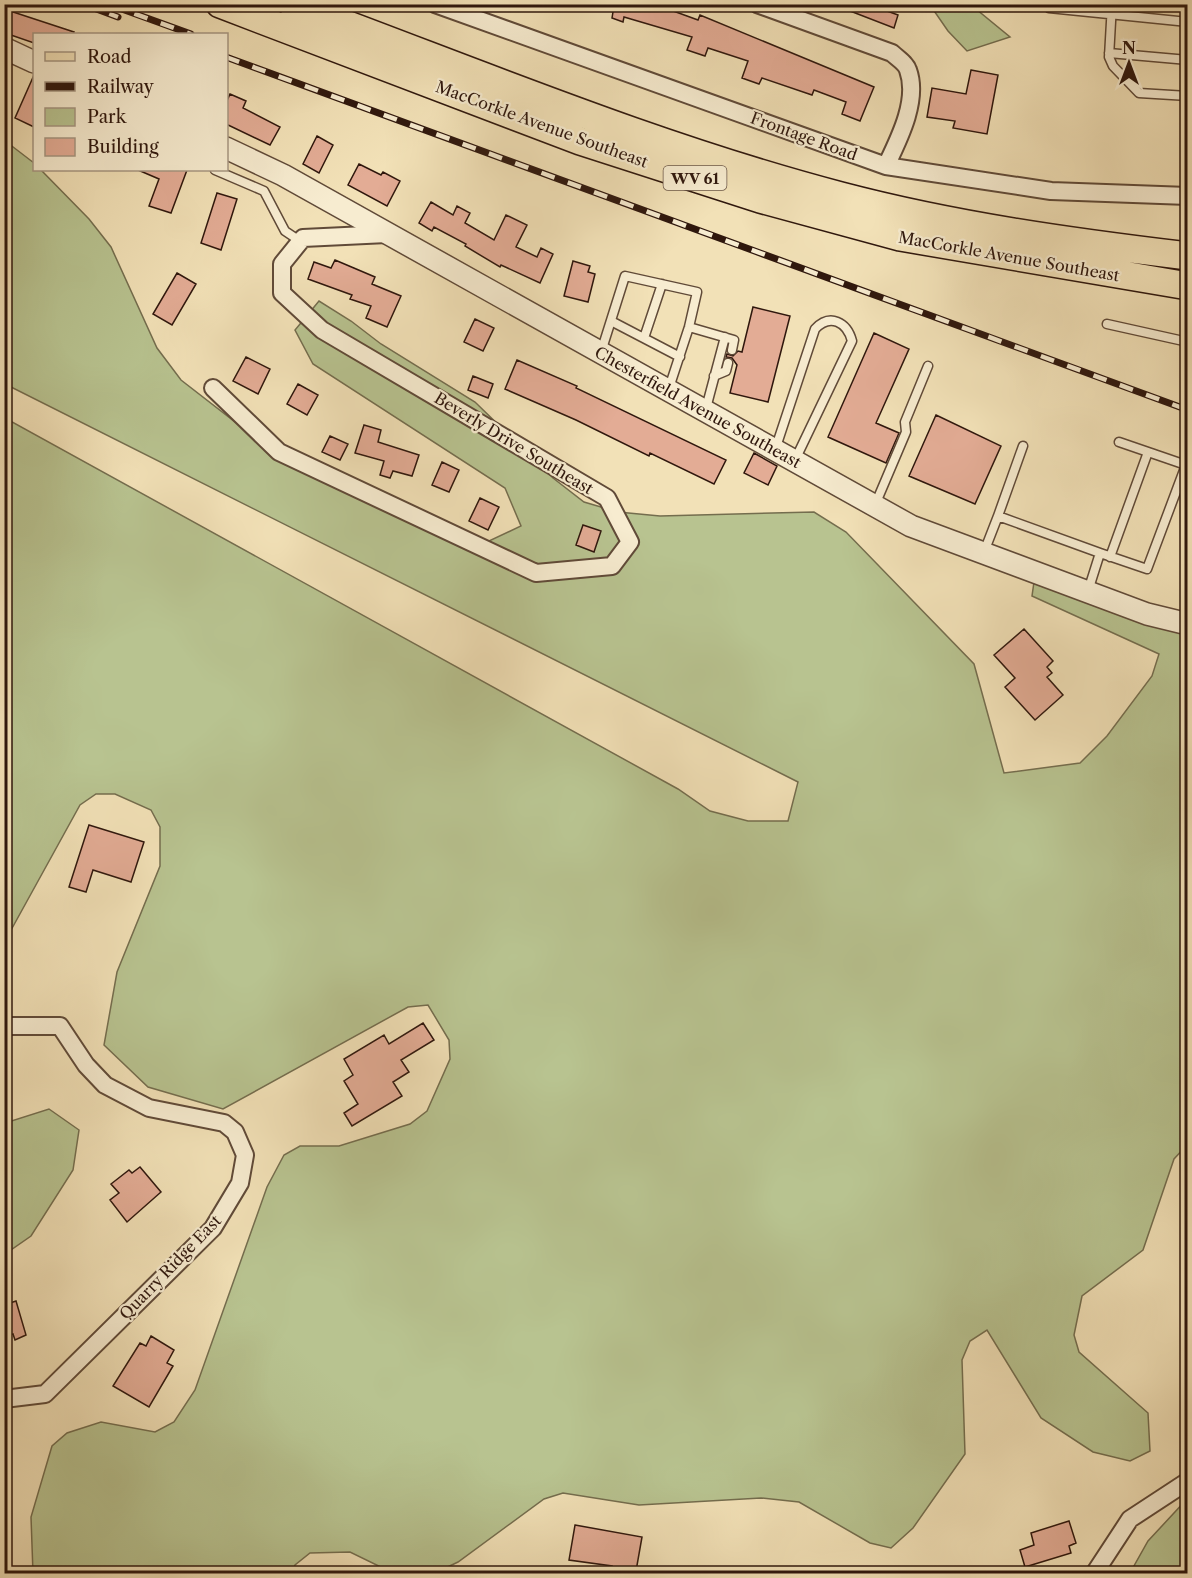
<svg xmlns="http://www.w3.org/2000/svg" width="1192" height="1578" font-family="'Libre Caslon Text',serif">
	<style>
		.green { fill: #b8c390; stroke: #746d4e; stroke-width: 1.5 }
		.building { fill: #e3ac95; stroke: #2f170d; stroke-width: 1.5 }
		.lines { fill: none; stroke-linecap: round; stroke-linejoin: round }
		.service-casing { stroke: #604a38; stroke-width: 11 }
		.minor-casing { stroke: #604a38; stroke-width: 20 }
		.tertiary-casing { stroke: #604a38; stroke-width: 24 }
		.primary-casing { stroke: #2f170d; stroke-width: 30 }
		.service { stroke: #f7ecd0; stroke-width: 8 }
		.minor { stroke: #f7ecd0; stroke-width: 16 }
		.tertiary { stroke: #f7ecd0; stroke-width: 21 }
		.primary { stroke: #f2e1b7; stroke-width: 27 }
		.rail-casing { stroke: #2f170d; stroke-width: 7 }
		.rail { stroke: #f7ecd0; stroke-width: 4.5; stroke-dasharray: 14; stroke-linecap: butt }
		.labels { text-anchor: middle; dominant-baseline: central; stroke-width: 4.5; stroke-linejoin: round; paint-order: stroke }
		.shield { fill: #f7ecd0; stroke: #6b5748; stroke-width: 1.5 }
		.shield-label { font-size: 15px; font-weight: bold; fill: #2f170d }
		.street-label { font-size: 16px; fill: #2f170d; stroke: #f7ecd0 }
	</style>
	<rect width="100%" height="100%" fill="#f2e1b7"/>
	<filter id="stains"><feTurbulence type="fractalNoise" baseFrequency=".00333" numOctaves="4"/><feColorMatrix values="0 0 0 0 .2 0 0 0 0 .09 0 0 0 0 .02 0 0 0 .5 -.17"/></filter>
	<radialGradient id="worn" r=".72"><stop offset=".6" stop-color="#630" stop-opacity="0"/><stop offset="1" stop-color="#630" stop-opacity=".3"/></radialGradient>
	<path class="green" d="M 930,5 L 971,5 L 1010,37 L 967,51 L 948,31 Z
		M 4,140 L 34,163 L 34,170 L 41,170 L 89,219 L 111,247 L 157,348 L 181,380 L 243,428 L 487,542 L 521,526 L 505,488 L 313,364 L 295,330 L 319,301 L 351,321 L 381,344 L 475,402 L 553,478 L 584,502 L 618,512 L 660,516 L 814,512 L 846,532 L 974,664 L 1004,773 L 1080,763 L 1107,736 L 1152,676 L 1159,654 L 1032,596 L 1034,582 L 1187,632 L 1187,1145 L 1174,1159 L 1143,1250 L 1082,1296 L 1074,1335 L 1079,1352 L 1148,1413 L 1150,1451 L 1130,1461 L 1093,1452 L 1041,1418 L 987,1330 L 970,1341 L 962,1360 L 965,1454 L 913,1528 L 891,1548 L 870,1543 L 799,1502 L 761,1498 L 639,1505 L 563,1493 L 544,1499 L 458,1562 L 435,1573 L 393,1573 L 350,1552 L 310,1553 L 295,1565 L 292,1573 L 33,1573 L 31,1517 L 52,1446 L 67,1433 L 101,1422 L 155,1432 L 174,1422 L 195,1390 L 267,1187 L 284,1155 L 300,1146 L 339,1146 L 410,1124 L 427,1111 L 450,1059 L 449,1040 L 428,1005 L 408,1007 L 223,1109 L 148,1087 L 104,1045 L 117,972 L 160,866 L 160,827 L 151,810 L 115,794 L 96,794 L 80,805 L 5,941 L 5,418 L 678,789 L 710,811 L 748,821 L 788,821 L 798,782 L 5,384 Z
		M 49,1109 L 79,1130 L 73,1170 L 31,1236 L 5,1254 L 5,1123 Z
		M 1187,1499 L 1187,1573 L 1130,1573 L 1148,1541 Z"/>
	<path class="building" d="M 596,4 L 654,4 L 698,20 L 700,15 L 874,87 L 860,121 L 842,114 L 846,102 L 814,90 L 812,95 L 762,78 L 759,84 L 742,78 L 748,61 L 708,48 L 705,56 L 687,50 L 692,37 L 624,17 L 623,22 L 612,18 L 613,12 Z
		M 832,4 L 868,4 L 898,15 L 894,28 Z
		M 4,9 L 74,32 L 73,34 L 34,34 L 34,43 L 8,34 L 10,28 L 4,27 Z
		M 971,70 L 998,75 L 987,134 L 953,128 L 955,121 L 927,117 L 932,88 L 966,94 Z
		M 34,75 L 34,127 L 15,118 Z
		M 230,94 L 246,101 L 243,108 L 280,127 L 270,145 L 226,124 L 226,103 Z
		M 317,136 L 333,145 L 319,173 L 303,164 Z
		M 359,164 L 381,175 L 383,172 L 400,181 L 387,206 L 348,185 Z
		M 138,170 L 187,170 L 171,213 L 149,206 L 159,179 Z
		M 217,193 L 237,199 L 221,250 L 201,243 Z
		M 431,202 L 453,215 L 457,206 L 470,213 L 465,223 L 494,240 L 506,215 L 527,225 L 516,247 L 537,257 L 541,248 L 553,254 L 540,283 L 501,265 L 500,267 L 465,246 L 466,244 L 434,227 L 432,231 L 419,223 Z
		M 335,260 L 375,277 L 372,284 L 401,296 L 387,327 L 366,318 L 371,306 L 350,299 L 352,295 L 308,279 L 314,262 L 331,268 Z
		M 573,261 L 590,266 L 588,272 L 595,274 L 588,302 L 564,296 Z
		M 177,273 L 196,284 L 172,325 L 153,314 Z
		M 753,307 L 790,316 L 768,402 L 730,393 L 737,365 L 732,358 L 726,357 L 727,354 L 733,356 L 738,351 L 742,352 Z
		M 475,319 L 494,328 L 483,351 L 464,342 Z
		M 874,333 L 909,349 L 876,423 L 899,433 L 886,463 L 828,437 Z
		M 246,357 L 270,369 L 258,394 L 233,381 Z
		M 517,360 L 577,386 L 576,388 L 726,460 L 714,484 L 650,453 L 649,456 L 576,420 L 505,389 Z
		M 473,376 L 493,384 L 488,398 L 468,390 Z
		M 298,384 L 318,395 L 307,415 L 287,404 Z
		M 936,415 L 1001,446 L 975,504 L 909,476 Z
		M 364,425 L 381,430 L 378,442 L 419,455 L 412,476 L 393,471 L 390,478 L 380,475 L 384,461 L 355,453 Z
		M 330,436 L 348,444 L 340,460 L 322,452 Z
		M 754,453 L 777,466 L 768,485 L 744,473 Z
		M 442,462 L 459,470 L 449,492 L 432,485 Z
		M 480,498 L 499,507 L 488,530 L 469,521 Z
		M 583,525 L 601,531 L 594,552 L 576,545 Z
		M 1024,629 L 1053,661 L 1047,667 L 1052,673 L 1047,677 L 1063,695 L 1035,720 L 1005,687 L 1015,678 L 994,655 Z
		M 89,825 L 144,842 L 131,882 L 93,870 L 86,892 L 69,887 Z
		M 423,1023 L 434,1040 L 401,1060 L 409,1072 L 393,1082 L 402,1096 L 352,1126 L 344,1113 L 358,1104 L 344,1081 L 353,1075 L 344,1059 L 384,1035 L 389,1044 Z
		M 140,1167 L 161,1192 L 127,1222 L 110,1200 L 119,1193 L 111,1184 L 129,1170 L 132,1173 Z
		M 16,1301 L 26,1335 L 15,1340 L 13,1334 L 4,1337 L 4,1305 Z
		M 151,1336 L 174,1350 L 167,1363 L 173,1366 L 149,1407 L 113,1386 L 140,1343 L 146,1346 Z
		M 1069,1521 L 1076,1543 L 1069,1546 L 1071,1553 L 1025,1567 L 1020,1550 L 1034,1545 L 1031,1533 Z
		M 575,1525 L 642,1537 L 636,1571 L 627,1569 L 627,1574 L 611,1574 L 612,1566 L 569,1560 Z"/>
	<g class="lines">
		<g class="service-casing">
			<path id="service" d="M 1112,4 L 1109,57 L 1113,66 L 1139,93 L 1188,96
				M 1049,8 L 1188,22
				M 1109,53 L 1188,60
				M 215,170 L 264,191 L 285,231 L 300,241
				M 611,321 L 680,357
				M 1107,324 L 1188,342
				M 689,327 L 734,340 L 732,350
				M 644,338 L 662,284
				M 601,352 L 625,276 L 697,292 L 689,327 L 668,391
				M 714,376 L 726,371 L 728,363
				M 705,412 L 725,337
				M 775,450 L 815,329 C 830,313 847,322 852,341 L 795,460
				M 875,505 L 906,432 L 905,422 L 928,366
				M 998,516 L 1023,446
				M 984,552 L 998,516 L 1100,553 L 1088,591
				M 1100,553 L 1147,569 L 1186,465 L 1119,442
				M 1110,557 L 1148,452"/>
		</g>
		<g class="minor-casing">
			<path id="minor" d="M 435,4 L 886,166 L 1051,191 L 1188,196
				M 757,4 L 892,53 C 897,58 906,63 908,70 C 919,100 899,139 886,166
				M 213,388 L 279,452 L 536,573 L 612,566 L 630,542 L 607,498 L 322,330 L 282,293 L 282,264 L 303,238 L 387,234
				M 4,1026 L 60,1026 L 86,1065 L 105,1085 L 149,1108 L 224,1123 L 235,1132 L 245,1155 L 240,1183 L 213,1228 L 45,1394 L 4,1399
				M 1094,1574 L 1130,1519 L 1188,1481"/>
		</g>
		<g class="tertiary-casing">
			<path id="tertiary" d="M 4,48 L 34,62
				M 226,148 L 283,175 L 911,526 L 1147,614 L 1188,624"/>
		</g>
		<g class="primary-casing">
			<path id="primary" d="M 220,4 L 580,141 L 760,199 L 900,237 L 1188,286
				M 292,4 C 474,71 654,147 841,196 C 955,226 1071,242 1188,256"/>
		</g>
		<use href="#service" class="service"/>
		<use href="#minor" class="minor"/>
		<use href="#tertiary" class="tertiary"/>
		<use href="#primary" class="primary"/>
		<g class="rail-casing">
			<path id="rail" d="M 83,4 L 118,17
				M 108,4 L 191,34
				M 226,57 L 1188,410"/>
		</g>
		<use href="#rail" class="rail"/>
	</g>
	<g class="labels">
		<rect class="shield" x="663.5" y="166" width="63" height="24" rx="4.5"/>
		<g class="shield-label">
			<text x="695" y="178">WV 61</text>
		</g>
		<g class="street-label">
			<text transform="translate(542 124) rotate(20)">MacCorkle Avenue Southeast</text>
			<text transform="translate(804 136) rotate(20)">Frontage Road</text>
			<text transform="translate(1009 256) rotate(10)">MacCorkle Avenue Southeast</text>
			<text transform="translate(698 407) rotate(29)">Chesterfield Avenue Southeast</text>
			<text transform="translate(514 443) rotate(31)">Beverly Drive Southeast</text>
			<text transform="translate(170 1267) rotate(-46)">Quarry Ridge East</text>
		</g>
	</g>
	<rect width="1192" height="1578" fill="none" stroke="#f2e1b7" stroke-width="24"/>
	<rect x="6" y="6" width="1180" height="1566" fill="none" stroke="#2f170d" stroke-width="3"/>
	<rect x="12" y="12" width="1168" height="1554" fill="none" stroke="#2f170d" stroke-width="1.5"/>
	<rect x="33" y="33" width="195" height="138" fill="#f7ecd0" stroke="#a79782" stroke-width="1.5"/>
	<rect x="45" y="52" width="30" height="9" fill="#f2e1b7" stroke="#a79782" stroke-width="1.5"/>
	<text x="87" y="63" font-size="18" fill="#2f170d">Road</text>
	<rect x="45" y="82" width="30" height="9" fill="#2f170d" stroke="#a79782" stroke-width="1.5"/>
	<text x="87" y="93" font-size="18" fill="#2f170d">Railway</text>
	<rect x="45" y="108" width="30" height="18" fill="#b8c390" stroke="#a79782" stroke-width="1.5"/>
	<text x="87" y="123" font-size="18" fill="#2f170d">Park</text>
	<rect x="45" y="138" width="30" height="18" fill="#e3ac95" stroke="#a79782" stroke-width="1.5"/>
	<text x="87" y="153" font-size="18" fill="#2f170d">Building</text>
	<g transform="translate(1129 63)" stroke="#f7ecd0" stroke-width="4.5" paint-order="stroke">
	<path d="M0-4.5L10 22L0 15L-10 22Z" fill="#2f170d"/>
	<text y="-9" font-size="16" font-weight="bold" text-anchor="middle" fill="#2f170d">N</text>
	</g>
	<rect width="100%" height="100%" filter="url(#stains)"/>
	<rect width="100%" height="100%" fill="url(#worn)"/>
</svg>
